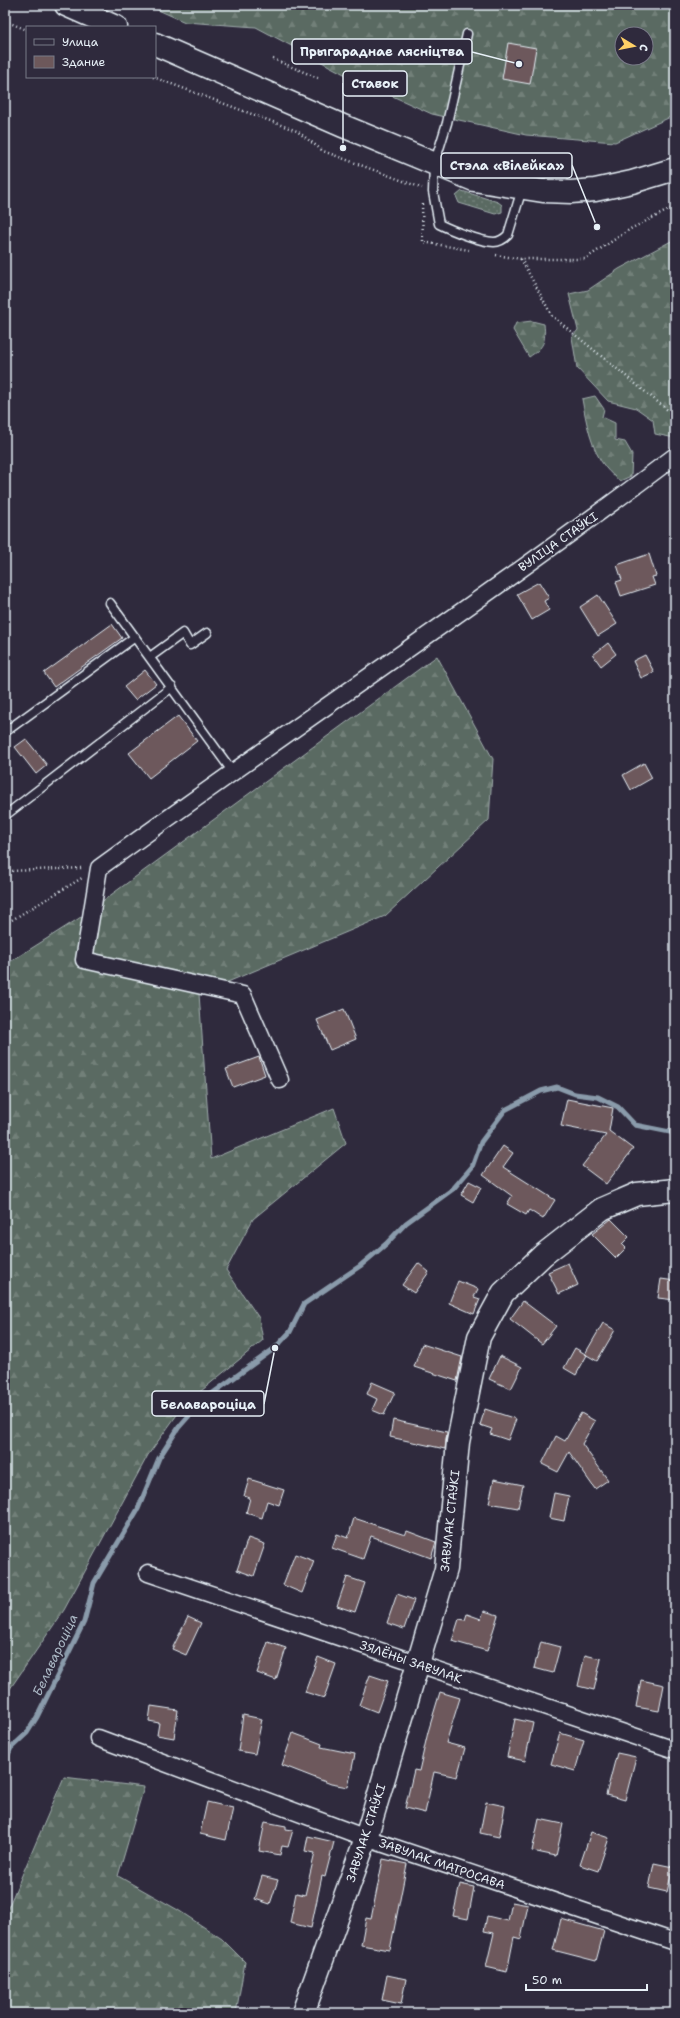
<svg xmlns="http://www.w3.org/2000/svg" width="680" height="2018" font-family="'Shantell Sans',sans-serif">
	<style>
		.grass { fill: url(#grass-dots); stroke: #a1aead }
		.forest { fill: url(#forest-firs); stroke: #a1aead; fill-rule: evenodd }
		.lines { fill: none; stroke-linecap: round; stroke-linejoin: round }
		.stream { stroke: #8a9bab; stroke-width: 5 }
		.building { fill: #6d585b; stroke: #e8f1f8 }
		.lane-casing { stroke: #e8f1f8; stroke-width: 11 }
		.street-casing { stroke: #e8f1f8; stroke-width: 19 }
		.secondary-casing { stroke: #e8f1f8; stroke-width: 25 }
		.path { stroke: #e8f1f8; stroke-width: 2.5; stroke-dasharray: 1 3; stroke-linecap: butt }
		.lane { stroke: #2f2a3d; stroke-width: 8 }
		.street { stroke: #2f2a3d; stroke-width: 16 }
		.secondary { stroke: #2f2a3d; stroke-width: 22 }
		.labels { text-anchor: middle; dominant-baseline: central; stroke-width: 3.5; stroke-linejoin: round; paint-order: stroke }
		.street-label { font-size: 12px; fill: #e8f1f8; stroke: #2f2a3d }
		.water-label { font-size: 13px; font-style: italic; fill: #aab7c4; stroke: #2f2a3d }
		.leader { fill: none; stroke: #e8f1f8; stroke-width: 1.5 }
		.callout-dot { fill: #e8f1f8; stroke: #2f2a3d; stroke-width: 1.5 }
		.callout { fill: #2f2a3d; stroke: #e8f1f8; stroke-width: 1.5 }
		.callout-label { font-size: 13px; text-anchor: middle; font-weight: bold; fill: #e8f1f8 }
	</style>
	<defs>
		<pattern id="grass-dots" width="8" height="8" patternUnits="userSpaceOnUse"><rect width="8" height="8" fill="#5a6a62"/><path d="M2 2h.1M6 6h.1" fill="none" stroke="#728079" stroke-width="1.8" stroke-linecap="round"/></pattern>
		<pattern id="forest-firs" width="22" height="20" patternUnits="userSpaceOnUse"><rect width="22" height="20" fill="#5a6a62"/><path d="M5 1l3.5 6h-7zM16 11l3.5 6h-7z" fill="#728079"/></pattern>
	</defs>
	<rect width="100%" height="100%" fill="#2f2a3d"/>
	<filter id="ink" filterUnits="userSpaceOnUse"><feTurbulence type="fractalNoise" baseFrequency=".025" numOctaves="2"/><feDisplacementMap in="SourceGraphic" scale="8" xChannelSelector="R" yChannelSelector="G"/><feConvolveMatrix kernelMatrix="1 2 1 2 8 2 1 2 1" color-interpolation-filters="sRGB"/></filter>
	<g filter="url(#ink)">
		<path class="grass" d="M 462,191 L 498,202 L 502,205 L 502,212 L 495,214 L 459,203 L 456,196 Z"/>
		<path class="forest" d="M 147,5 L 675,5 L 675,115 L 615,142 L 526,135 L 432,114 L 346,75 L 256,27 L 185,22 ZM 622,34 L 646,34 L 646,58 L 622,58 Z
			M 675,239 L 675,438 L 655,434 L 653,420 L 636,408 L 608,401 L 577,368 L 572,337 L 578,330 L 569,294 L 588,290 L 619,269 Z
			M 532,321 L 544,324 C 546,342 544,347 529,357 L 513,330 L 516,323 Z
			M 595,396 L 604,409 L 602,417 L 615,423 L 615,440 L 625,442 L 632,454 L 631,476 L 620,481 C 615,477 610,473 606,468 C 591,450 586,421 582,399 Z
			M 437,656 L 493,759 L 489,820 L 385,916 L 199,994 L 211,1159 L 334,1108 L 346,1143 L 253,1219 L 226,1270 L 259,1318 L 263,1340 L 184,1405 L 148,1455 L 64,1610 L 5,1696 L 5,965 L 78,919 Z
			M 64,1777 L 144,1787 L 118,1876 L 178,1910 L 222,1939 L 245,1962 L 236,2013 L 5,2013 L 5,1915 Z"/>
		<g class="lines">
			<path class="stream" d="M 5,1761 L 11,1748 L 27,1733 L 37,1717 L 84,1622 L 94,1583 L 138,1509 L 159,1458 L 179,1427 L 202,1401 L 275,1348 L 290,1332 L 304,1304 L 360,1266 L 386,1244 L 406,1223 L 453,1189 L 472,1167 L 481,1142 L 505,1110 L 541,1091 L 557,1087 L 575,1094 L 598,1097 L 618,1107 L 635,1125 L 675,1133"/>
		</g>
		<path class="building" d="M 508,43 L 536,48 L 530,84 L 502,79 Z
			M 649,554 L 656,576 L 652,577 L 655,585 L 621,596 L 616,582 L 622,580 L 617,565 Z
			M 539,582 L 549,598 L 544,601 L 549,610 L 532,620 L 517,594 Z
			M 598,595 L 617,624 L 598,636 L 580,607 Z
			M 112,624 L 122,638 L 54,687 L 44,673 Z
			M 608,643 L 616,654 L 601,666 L 593,655 Z
			M 645,655 L 654,672 L 641,678 L 633,661 Z
			M 145,670 L 156,684 L 135,700 L 124,687 Z
			M 178,716 L 197,741 L 149,778 L 129,753 Z
			M 26,739 L 47,765 L 36,774 L 15,747 Z
			M 644,763 L 652,778 L 631,790 L 623,775 Z
			M 344,1009 L 356,1039 L 330,1050 L 317,1020 Z
			M 259,1057 L 265,1075 L 233,1087 L 226,1069 Z
			M 567,1099 L 613,1108 L 609,1131 L 633,1149 L 606,1184 L 582,1166 L 606,1135 L 561,1126 Z
			M 503,1146 L 513,1153 L 503,1167 L 555,1200 L 543,1219 L 529,1210 L 526,1215 L 507,1204 L 512,1196 L 483,1175 Z
			M 469,1181 L 481,1187 L 473,1202 L 461,1195 Z
			M 611,1219 L 629,1237 L 622,1244 L 626,1248 L 616,1258 L 592,1234 Z
			M 418,1263 L 429,1272 L 414,1293 L 402,1285 Z
			M 568,1263 L 578,1285 L 559,1294 L 548,1272 Z
			M 661,1279 L 675,1281 L 675,1300 L 658,1298 Z
			M 458,1281 L 478,1289 L 474,1297 L 480,1299 L 474,1314 L 449,1303 Z
			M 523,1301 L 556,1326 L 542,1344 L 510,1319 Z
			M 603,1323 L 615,1330 L 597,1361 L 585,1354 Z
			M 422,1344 L 462,1357 L 457,1381 L 414,1367 Z
			M 575,1348 L 587,1355 L 576,1375 L 564,1368 Z
			M 500,1356 L 522,1367 L 511,1389 L 489,1379 Z
			M 372,1382 L 395,1392 L 384,1415 L 372,1410 L 377,1399 L 367,1394 Z
			M 485,1409 L 516,1419 L 508,1440 L 490,1434 L 492,1429 L 480,1425 Z
			M 581,1413 L 595,1421 L 582,1444 L 608,1480 L 595,1489 L 569,1452 L 558,1472 L 542,1464 L 556,1436 L 565,1441 Z
			M 393,1420 L 447,1432 L 445,1449 L 390,1437 Z
			M 249,1479 L 284,1490 L 279,1505 L 267,1501 L 262,1518 L 246,1513 L 250,1498 L 244,1496 Z
			M 494,1479 L 523,1485 L 518,1508 L 489,1503 Z
			M 554,1493 L 569,1496 L 564,1521 L 549,1518 Z
			M 354,1518 L 405,1535 L 407,1531 L 436,1542 L 431,1558 L 371,1536 L 363,1559 L 332,1548 L 337,1534 L 348,1538 Z
			M 248,1538 L 265,1544 L 254,1576 L 237,1570 Z
			M 295,1554 L 314,1561 L 302,1593 L 283,1585 Z
			M 347,1577 L 365,1583 L 355,1612 L 337,1606 Z
			M 397,1594 L 414,1600 L 404,1629 L 387,1623 Z
			M 484,1611 L 498,1615 L 487,1651 L 452,1641 L 459,1619 L 465,1620 L 467,1614 L 481,1619 Z
			M 188,1617 L 201,1623 L 186,1655 L 172,1649 Z
			M 268,1642 L 286,1648 L 276,1680 L 257,1673 Z
			M 541,1642 L 560,1647 L 553,1673 L 534,1668 Z
			M 585,1655 L 601,1659 L 594,1690 L 578,1686 Z
			M 318,1657 L 336,1664 L 324,1698 L 305,1692 Z
			M 370,1675 L 388,1681 L 377,1712 L 359,1705 Z
			M 641,1680 L 664,1685 L 659,1711 L 636,1707 Z
			M 440,1692 L 460,1698 L 446,1743 L 465,1748 L 457,1777 L 434,1772 L 425,1813 L 405,1808 L 414,1770 L 419,1771 L 428,1732 Z
			M 151,1706 L 178,1710 L 174,1738 L 157,1735 L 159,1723 L 149,1721 Z
			M 243,1715 L 262,1719 L 255,1754 L 238,1751 Z
			M 515,1719 L 533,1723 L 525,1761 L 507,1757 Z
			M 293,1733 L 322,1744 L 321,1747 L 355,1754 L 348,1787 L 331,1784 L 282,1765 Z
			M 560,1733 L 584,1740 L 575,1771 L 551,1764 Z
			M 617,1753 L 636,1757 L 625,1800 L 606,1795 Z
			M 207,1802 L 233,1808 L 226,1840 L 200,1834 Z
			M 486,1802 L 505,1806 L 499,1837 L 480,1833 Z
			M 539,1819 L 563,1824 L 556,1856 L 532,1851 Z
			M 265,1822 L 286,1826 L 286,1829 L 293,1830 L 288,1847 L 282,1846 L 280,1855 L 259,1851 Z
			M 591,1832 L 609,1838 L 598,1871 L 580,1865 Z
			M 308,1836 L 334,1842 L 325,1877 L 322,1876 L 311,1928 L 290,1923 L 296,1893 L 305,1895 L 315,1853 L 305,1851 Z
			M 383,1859 L 407,1864 L 390,1950 L 361,1945 L 366,1918 L 371,1919 Z
			M 654,1863 L 673,1867 L 667,1892 L 649,1888 Z
			M 262,1876 L 278,1880 L 270,1904 L 255,1899 Z
			M 460,1884 L 474,1887 L 468,1919 L 453,1916 Z
			M 512,1902 L 528,1905 L 521,1939 L 514,1937 L 507,1972 L 486,1967 L 494,1933 L 484,1931 L 487,1916 L 508,1921 Z
			M 561,1919 L 604,1931 L 596,1961 L 553,1950 Z
			M 387,1975 L 406,1979 L 401,2004 L 382,2000 Z"/>
		<g class="lines">
			<g class="lane-casing">
				<path id="lane" d="M 467,34 L 447,123 L 434,165 L 433,192 L 439,224 C 451,230 481,242 494,242 C 500,242 504,239 508,235 L 522,189
					M 110,603 L 232,771
					M 150,657 L 183,633 L 190,645 L 207,633
					M 5,732 L 135,637
					M 7,814 L 172,687"/>
			</g>
			<g class="street-casing">
				<path id="street" d="M 280,1080 L 243,995 L 84,960 L 99,868 C 290,729 487,598 675,456
					M 148,1573 L 675,1750
					M 98,1738 L 366,1838 L 675,1942"/>
			</g>
			<g class="secondary-casing">
				<path id="secondary" d="M 66,5 L 116,27
					M 155,44 L 343,126 L 474,180 L 543,191 L 571,192 L 595,190 L 632,182 L 675,169
					M 303,2013 L 366,1838 L 446,1569 L 458,1442 L 479,1337 L 503,1293 L 543,1255 L 602,1209 L 637,1194 L 675,1190"/>
			</g>
			<path class="path" d="M 5,21 L 27,30
				M 273,59 L 318,78
				M 153,77 L 297,131 L 323,151 L 422,188
				M 422,204 L 423,242 L 469,250
				M 496,255 L 521,259 L 585,259 L 632,228 L 675,207
				M 521,259 L 552,316 L 675,416
				M 5,868 L 10,871 L 83,868
				M 5,924 L 82,878"/>
			<use href="#lane" class="lane"/>
			<use href="#street" class="street"/>
			<use href="#secondary" class="secondary"/>
		</g>
	</g>
	<g class="labels">
		<g class="street-label">
			<text transform="translate(558 542) rotate(-35)">ВУЛІЦА СТАЎКІ</text>
			<text transform="translate(450 1521) rotate(-84)">ЗАВУЛАК СТАЎКІ</text>
			<text transform="translate(411 1662) rotate(19)">ЗЯЛЁНЫ ЗАВУЛАК</text>
			<text transform="translate(366 1833) rotate(-72)">ЗАВУЛАК СТАЎКІ</text>
			<text transform="translate(442 1864) rotate(19)">ЗАВУЛАК МАТРОСАВА</text>
		</g>
		<g class="water-label">
			<text transform="translate(55 1655) rotate(-65)">Белавароціца</text>
		</g>
	</g>
	<path class="leader" d="M519 64L472 52M343 148L343 83M597 227L572 165M275 1348L264 1404"/>
	<g class="callout-dot">
		<circle cx="519" cy="64" r="4"/>
		<circle cx="343" cy="148" r="4"/>
		<circle cx="597" cy="227" r="4"/>
		<circle cx="275" cy="1348" r="4"/>
	</g>
	<g class="callout">
		<rect x="292" y="39" width="180" height="25" rx="4"/>
		<rect x="343" y="71" width="64" height="25" rx="4"/>
		<rect x="441" y="153" width="131" height="25" rx="4"/>
		<rect x="152" y="1391" width="112" height="25" rx="4"/>
	</g>
	<g class="callout-label">
		<text x="382" y="56">Прыгараднае лясніцтва</text>
		<text x="375" y="88">Ставок</text>
		<text x="507" y="170">Стэла «Вілейка»</text>
		<text x="208" y="1409">Белавароціца</text>
	</g>
	<rect width="680" height="2018" fill="none" stroke="#2f2a3d" stroke-width="20"/>
	<rect x="10" y="10" width="660" height="1998" fill="none" stroke="#e8f1f8" stroke-width="1.5" filter="url(#ink)"/>
	<rect x="26" y="26" width="130" height="52" fill="#2f2a3d" stroke="#797a88"/>
	<rect x="34" y="39" width="20" height="6" fill="#2f2a3d" stroke="#797a88"/>
	<text x="62" y="46" font-size="12" fill="#e8f1f8">Улица</text>
	<rect x="34" y="56" width="20" height="12" fill="#6d585b" stroke="#797a88"/>
	<text x="62" y="66" font-size="12" fill="#e8f1f8">Здание</text>
	<g transform="translate(634 46) rotate(100)"><circle r="19" fill="#2f2a3d" stroke="#797a88"/>
	<path d="M0-3L7 15L0 10L-7 15Z" fill="#ffd166"/>
	<text y="-6" font-size="11" font-weight="bold" text-anchor="middle" fill="#e8f1f8">С</text>
	</g>
	<path d="M526 1984v6h121v-6" fill="none" stroke="#e8f1f8" stroke-width="2"/>
	<text x="532" y="1984" font-size="12" fill="#e8f1f8" stroke="#2f2a3d" stroke-width="3" paint-order="stroke">50 m</text>
</svg>
